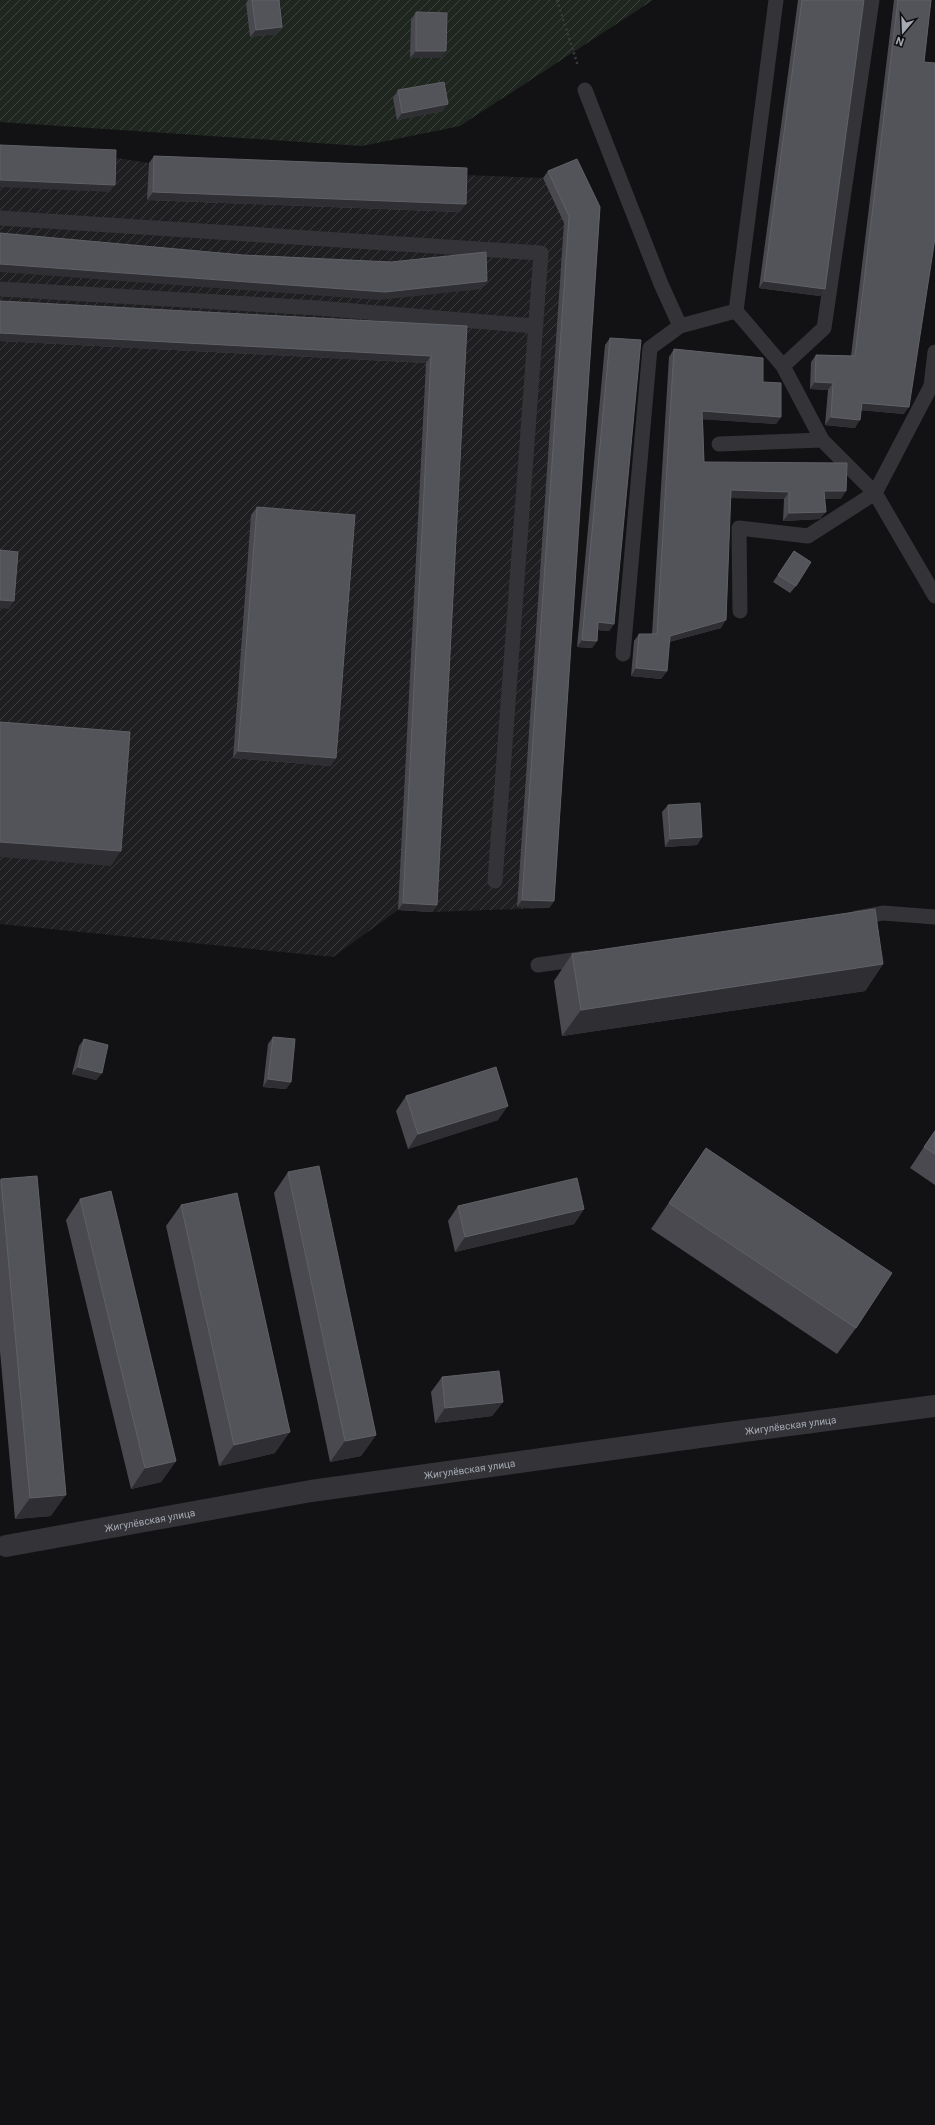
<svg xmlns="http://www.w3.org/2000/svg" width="935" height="2125" font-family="Roboto,sans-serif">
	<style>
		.industrial { fill: url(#industrial-furrows) }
		.garden { fill: url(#garden-furrows) }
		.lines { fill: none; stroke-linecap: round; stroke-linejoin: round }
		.path { stroke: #3a3b3f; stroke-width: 2.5; stroke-dasharray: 2 3; stroke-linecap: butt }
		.service { stroke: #343438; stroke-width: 15 }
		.minor { stroke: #343438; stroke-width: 22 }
		.wall { fill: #49494f }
		.shaded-wall { fill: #2f2f33 }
		.building { fill: #535459; stroke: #606167 }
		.labels { text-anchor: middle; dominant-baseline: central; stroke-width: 3.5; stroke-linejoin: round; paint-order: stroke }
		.street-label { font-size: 10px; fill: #a5a9b3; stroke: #0e0d0f }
	</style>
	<defs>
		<pattern id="industrial-furrows" width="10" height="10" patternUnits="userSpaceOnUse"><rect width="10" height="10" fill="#1f1f21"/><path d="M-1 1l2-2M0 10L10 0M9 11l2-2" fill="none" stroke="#3d3d3f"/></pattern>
		<pattern id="garden-furrows" width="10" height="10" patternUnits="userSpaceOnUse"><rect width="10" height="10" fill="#1f2620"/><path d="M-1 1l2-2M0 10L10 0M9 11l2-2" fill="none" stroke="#3d433e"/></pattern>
	</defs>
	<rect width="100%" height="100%" fill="#121214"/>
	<path class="industrial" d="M 0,152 L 111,157 L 149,163 L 543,178 L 571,167 L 552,867 L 549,908 L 432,912 L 398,910 L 333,957 L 0,924 Z"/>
	<path class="garden" d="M 0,0 L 653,0 L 460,126 L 362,146 L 0,122 Z"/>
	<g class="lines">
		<path class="path" d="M 557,0 L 578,66"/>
		<path class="service" d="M 585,90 L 661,284 L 680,326 L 736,311 L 783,366 L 822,440 L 875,493 L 935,596
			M 0,218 L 541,253 L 495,881
			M 0,289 L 318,308 L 534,326
			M 736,311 L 776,0
			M 783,366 L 824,328 L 872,0
			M 719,444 L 822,440
			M 740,611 L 739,528 L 808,536 L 875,493 L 931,386 L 935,352
			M 623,654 L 650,348 L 680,326
			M 856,918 L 883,913 L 935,917
			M 538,965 L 587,958"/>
		<path class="minor" id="s1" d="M 6,1546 L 311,1491 L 699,1437 L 935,1406"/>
	</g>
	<path class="wall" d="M 248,0 L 279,0 L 282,27 L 276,34 L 250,37 L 246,3 Z
		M 798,0 L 864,0 L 825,289 L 820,296 L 759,288 Z
		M 894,0 L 931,0 L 924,62 L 904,414 L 861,410 L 855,428 L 825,425 L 828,390 L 810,389 L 811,362 L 816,355 L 851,356 Z
		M 416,12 L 441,58 L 410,58 L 411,20 Z
		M 398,90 L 443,111 L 397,120 L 393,98 Z
		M 154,156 L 460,212 L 147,200 L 149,163 Z
		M 548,171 L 600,207 L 554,901 L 549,908 L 517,907 L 564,223 L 543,178 Z
		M 0,301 L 467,326 L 437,905 L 432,912 L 398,910 L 426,363 L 0,341 Z
		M 610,338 L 614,624 L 609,631 L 598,630 L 597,641 L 592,648 L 577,647 L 605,345 Z
		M 674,349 L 781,417 L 776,424 L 703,419 L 704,462 L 841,499 L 824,499 L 820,519 L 783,521 L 784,499 L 731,498 L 721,628 L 669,642 L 667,671 L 661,679 L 631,676 L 634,641 L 639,634 L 652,634 L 669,357 Z
		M 257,507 L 331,766 L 233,758 L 251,515 Z
		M 794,551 L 796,586 L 790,593 L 773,582 Z
		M 668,805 L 702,837 L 697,845 L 665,847 L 662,812 Z
		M 572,954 L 883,964 L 865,991 L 562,1036 L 554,981 Z
		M 273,1037 L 291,1082 L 286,1089 L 263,1087 L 268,1044 Z
		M 84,1039 L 102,1073 L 96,1080 L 72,1074 L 79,1046 Z
		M 406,1096 L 498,1120 L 408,1149 L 396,1111 Z
		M 935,1130 L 935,1185 L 910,1168 Z
		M 706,1148 L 856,1328 L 837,1354 L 651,1229 Z
		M 288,1172 L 376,1435 L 361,1456 L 330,1462 L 274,1193 Z
		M 1,1179 L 51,1516 L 15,1519 L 0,1351 L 0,1180 Z
		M 80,1199 L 176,1461 L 161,1482 L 131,1489 L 66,1220 Z
		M 181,1205 L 275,1453 L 219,1466 L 166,1226 Z
		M 458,1206 L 584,1209 L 574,1224 L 455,1252 L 448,1221 Z
		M 442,1377 L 503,1402 L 492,1416 L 435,1423 L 431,1392 Z"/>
	<path class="shaded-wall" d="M 282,27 L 276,34 L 250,37 L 256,30 Z
		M 416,51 L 446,51 L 441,58 L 410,58 Z
		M 448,104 L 443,111 L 397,120 L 402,113 Z
		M 0,180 L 115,185 L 110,192 L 0,187 Z
		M 153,192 L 466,204 L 460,212 L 147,200 Z
		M 0,264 L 487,281 L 482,289 L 379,300 L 0,272 Z
		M 764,281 L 825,289 L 820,296 L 759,288 Z
		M 0,333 L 431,356 L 426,363 L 0,341 Z
		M 815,382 L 833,383 L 828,390 L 810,389 Z
		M 862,403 L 909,407 L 904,414 L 857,410 Z
		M 702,411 L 781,417 L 776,424 L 697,419 Z
		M 831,417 L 860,420 L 855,428 L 825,425 Z
		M 731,490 L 789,492 L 784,499 L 726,498 Z
		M 824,491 L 846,491 L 841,499 L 819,499 Z
		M 826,512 L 820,519 L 783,521 L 789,513 Z
		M 0,600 L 14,601 L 9,609 L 0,608 Z
		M 726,620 L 721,628 L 665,643 L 670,636 Z
		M 598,622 L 614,624 L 609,631 L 593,630 Z
		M 582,640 L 597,641 L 592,648 L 577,647 Z
		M 636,668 L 667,671 L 661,679 L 631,676 Z
		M 238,751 L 336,758 L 331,766 L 233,758 Z
		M 702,837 L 697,845 L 665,847 L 670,839 Z
		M 0,842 L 121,851 L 111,866 L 0,857 Z
		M 522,900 L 554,901 L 549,908 L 517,907 Z
		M 403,903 L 437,905 L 432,912 L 398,910 Z
		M 883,964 L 865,991 L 562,1036 L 581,1010 Z
		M 78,1067 L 102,1073 L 96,1080 L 72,1074 Z
		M 268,1079 L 291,1082 L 286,1089 L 263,1087 Z
		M 508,1106 L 498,1120 L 408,1149 L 418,1134 Z
		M 584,1209 L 574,1224 L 455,1252 L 465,1237 Z
		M 503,1402 L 492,1416 L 435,1423 L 445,1408 Z
		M 290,1432 L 275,1453 L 219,1466 L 234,1445 Z
		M 376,1435 L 361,1456 L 330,1462 L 345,1441 Z
		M 176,1461 L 161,1482 L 131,1489 L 145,1468 Z
		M 66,1495 L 51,1516 L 15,1519 L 30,1498 Z"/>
	<path class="building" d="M 252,0 L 279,0 L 282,27 L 256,30 Z
		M 802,0 L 864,0 L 825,289 L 764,281 Z
		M 898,0 L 931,0 L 924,62 L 935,63 L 935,238 L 909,407 L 862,403 L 860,420 L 831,417 L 833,383 L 815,382 L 816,355 L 855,356 Z
		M 416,12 L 447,13 L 446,51 L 416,51 Z
		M 444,82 L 448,104 L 402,113 L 398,90 Z
		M 0,145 L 116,150 L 115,185 L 0,180 Z
		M 154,156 L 467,168 L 466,204 L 153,192 Z
		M 577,159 L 600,207 L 554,901 L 522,900 L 569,216 L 548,171 Z
		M 0,233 L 243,255 L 391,262 L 486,252 L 487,281 L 385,292 L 0,264 Z
		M 0,301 L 467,326 L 437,905 L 403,903 L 431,356 L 0,333 Z
		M 610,338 L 641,340 L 614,624 L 598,622 L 597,641 L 582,640 Z
		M 674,349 L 763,358 L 763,382 L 781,383 L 781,417 L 702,411 L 704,462 L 847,463 L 846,491 L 824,491 L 826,512 L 789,513 L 789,492 L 731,490 L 726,620 L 670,636 L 667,671 L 636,668 L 639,634 L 657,634 Z
		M 257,507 L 355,515 L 336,758 L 238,751 Z
		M 0,550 L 18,552 L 14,601 L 0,600 Z
		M 794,551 L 811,562 L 796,586 L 778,575 Z
		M 0,722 L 130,732 L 121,851 L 0,842 Z
		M 700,803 L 702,837 L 670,839 L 668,805 Z
		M 875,909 L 883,964 L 581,1010 L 572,954 Z
		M 273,1037 L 295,1039 L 291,1082 L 268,1079 Z
		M 84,1039 L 108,1045 L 102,1073 L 78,1067 Z
		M 496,1067 L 508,1106 L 418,1134 L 406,1096 Z
		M 935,1131 L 935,1154 L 924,1147 Z
		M 706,1148 L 892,1273 L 856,1328 L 669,1203 Z
		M 319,1166 L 376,1435 L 345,1441 L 288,1172 Z
		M 37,1176 L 66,1495 L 30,1498 L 1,1179 Z
		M 577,1178 L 584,1209 L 465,1237 L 458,1206 Z
		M 111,1191 L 176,1461 L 145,1468 L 80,1199 Z
		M 237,1193 L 290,1432 L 234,1445 L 181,1205 Z
		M 499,1371 L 503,1402 L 445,1408 L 442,1377 Z"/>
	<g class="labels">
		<g class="street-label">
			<text stroke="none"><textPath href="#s1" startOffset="794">Жигулёвская улица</textPath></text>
			<text stroke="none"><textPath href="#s1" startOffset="470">Жигулёвская улица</textPath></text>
			<text stroke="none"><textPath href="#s1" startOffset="146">Жигулёвская улица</textPath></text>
		</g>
	</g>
	<g transform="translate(903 32) rotate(199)" stroke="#0e0d0f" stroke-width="3" paint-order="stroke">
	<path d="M0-3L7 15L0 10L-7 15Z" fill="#a5a9b3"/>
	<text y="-6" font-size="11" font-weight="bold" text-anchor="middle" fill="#a5a9b3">N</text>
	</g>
</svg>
